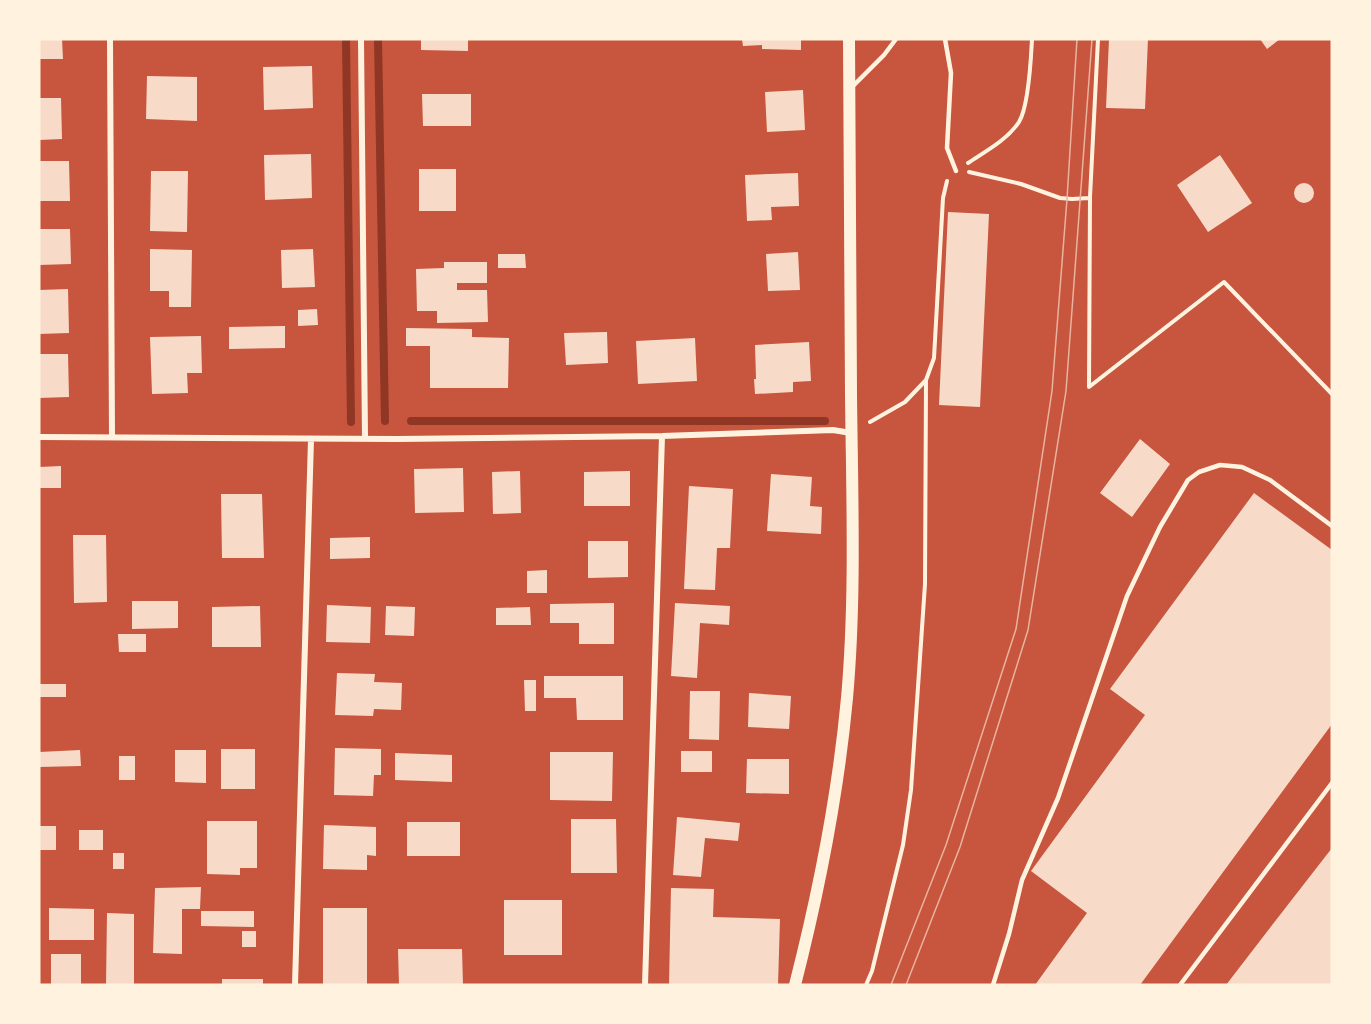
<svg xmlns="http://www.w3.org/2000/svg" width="1371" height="1024" font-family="Montserrat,sans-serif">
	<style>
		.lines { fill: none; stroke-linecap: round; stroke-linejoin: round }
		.stream { stroke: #8f3625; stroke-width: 8 }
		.building { fill: #f7dbc8 }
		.path { stroke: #fff3e0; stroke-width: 4 }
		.service { stroke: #fff3e0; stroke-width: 4.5 }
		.minor { stroke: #fff3e0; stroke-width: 6 }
		.secondary { stroke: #fff3e0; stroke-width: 12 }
		.tram { stroke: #e9b49f; stroke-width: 1.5 }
	</style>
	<rect width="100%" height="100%" fill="#c8553d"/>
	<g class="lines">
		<path class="stream" d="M 346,39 L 351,422
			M 378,39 L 385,421
			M 411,421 L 825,421"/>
	</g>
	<path class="building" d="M 39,39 L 62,39 L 63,59 L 39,59 Z
		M 421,39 L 468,39 L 468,51 L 421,50 Z
		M 742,39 L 801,39 L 801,50 L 762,49 L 762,45 L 743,46 Z
		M 1109,39 L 1148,39 L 1145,109 L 1106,108 Z
		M 1260,39 L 1280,39 L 1267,49 Z
		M 312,66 L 313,108 L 264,110 L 263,67 Z
		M 147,76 L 197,77 L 197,121 L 146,119 Z
		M 803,90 L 805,130 L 767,132 L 765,92 Z
		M 422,94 L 471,94 L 471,126 L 423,126 Z
		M 39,98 L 61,98 L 62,139 L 39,140 Z
		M 311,154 L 312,198 L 265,200 L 264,155 Z
		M 1220,155 L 1252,203 L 1208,232 L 1177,185 Z
		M 39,161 L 69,161 L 70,201 L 39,201 Z
		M 419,169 L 456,169 L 456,211 L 419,211 Z
		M 151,171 L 188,171 L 187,232 L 150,231 Z
		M 798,173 L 799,206 L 771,207 L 772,220 L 747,221 L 745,175 Z
		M1294 193a10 10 0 1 1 20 0a10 10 0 1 1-20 0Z
		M 948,212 L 989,214 L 980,407 L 939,405 Z
		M 39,229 L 70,229 L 71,264 L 39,265 Z
		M 150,249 L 192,250 L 191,307 L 169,307 L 169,291 L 150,291 Z
		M 313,249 L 315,287 L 282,288 L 281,250 Z
		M 798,252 L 800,290 L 768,291 L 766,254 Z
		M 498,254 L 525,254 L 526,268 L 498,268 Z
		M 444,262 L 487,262 L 487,283 L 457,283 L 457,290 L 487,290 L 488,322 L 437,323 L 437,311 L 417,311 L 416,269 L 444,268 Z
		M 68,289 L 69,333 L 39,334 L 39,290 Z
		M 317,309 L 318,325 L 298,326 L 298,310 Z
		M 285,326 L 285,348 L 229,349 L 229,327 Z
		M 406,328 L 472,329 L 472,337 L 509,338 L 508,388 L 430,388 L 430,346 L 406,346 Z
		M 607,332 L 608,363 L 566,365 L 564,333 Z
		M 201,336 L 202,373 L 187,373 L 188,393 L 152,394 L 150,337 Z
		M 695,338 L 697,381 L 638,384 L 636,341 Z
		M 809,342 L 811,381 L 793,382 L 793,392 L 755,394 L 754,379 L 756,379 L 755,345 Z
		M 39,354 L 68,354 L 69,397 L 39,398 Z
		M 1140,439 L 1170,464 L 1132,517 L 1100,493 Z
		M 61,466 L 61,488 L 39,488 L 39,467 Z
		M 463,468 L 464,512 L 415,513 L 414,469 Z
		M 520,471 L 521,513 L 493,514 L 492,472 Z
		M 630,471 L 630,506 L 584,506 L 584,472 Z
		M 771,474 L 812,477 L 810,506 L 822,507 L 821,534 L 767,531 Z
		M 689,486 L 733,489 L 730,548 L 717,548 L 715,590 L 684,589 Z
		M 1254,493 L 1332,550 L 1332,724 L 1140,985 L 1035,985 L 1087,913 L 1031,871 L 1145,715 L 1110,689 Z
		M 221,494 L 262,494 L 264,558 L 222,558 Z
		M 73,535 L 106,535 L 107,602 L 74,603 Z
		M 370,537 L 370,558 L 330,559 L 330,538 Z
		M 588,541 L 628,541 L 628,577 L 588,578 Z
		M 547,570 L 547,593 L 527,593 L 527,571 Z
		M 132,601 L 178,601 L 178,628 L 132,629 Z
		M 614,603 L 614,644 L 579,644 L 579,623 L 550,623 L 550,604 Z
		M 675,603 L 730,606 L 729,625 L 700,623 L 697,678 L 671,676 Z
		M 327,605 L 371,607 L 370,643 L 326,642 Z
		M 260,606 L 261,647 L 212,647 L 212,607 Z
		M 386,606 L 415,607 L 414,636 L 385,635 Z
		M 530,607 L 531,625 L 496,625 L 496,608 Z
		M 118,634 L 146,634 L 146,652 L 119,652 Z
		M 337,673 L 375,674 L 374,682 L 402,683 L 401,710 L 374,709 L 373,716 L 335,715 Z
		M 544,676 L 623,676 L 623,720 L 577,720 L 576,698 L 544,698 Z
		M 524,680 L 536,680 L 536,711 L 525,711 Z
		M 39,684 L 66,684 L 66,697 L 39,697 Z
		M 690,691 L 720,691 L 719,740 L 689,739 Z
		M 749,693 L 791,696 L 789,729 L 748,727 Z
		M 335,748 L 381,749 L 381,775 L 374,775 L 373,796 L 334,795 Z
		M 221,749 L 255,749 L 255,789 L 221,789 Z
		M 80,750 L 81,766 L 39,767 L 39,752 Z
		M 175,750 L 206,750 L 206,783 L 175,782 Z
		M 681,751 L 712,751 L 712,772 L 681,772 Z
		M 550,752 L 613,752 L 612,801 L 550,800 Z
		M 395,753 L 452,755 L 452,782 L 395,780 Z
		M 119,756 L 135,756 L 135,780 L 119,780 Z
		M 747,759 L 789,759 L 789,794 L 746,793 Z
		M 677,817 L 740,823 L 738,841 L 705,838 L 701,877 L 673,875 Z
		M 571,819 L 616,819 L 617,873 L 571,873 Z
		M 207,821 L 257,821 L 257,868 L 240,868 L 240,875 L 207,874 Z
		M 407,822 L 460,822 L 460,856 L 407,856 Z
		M 324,825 L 376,827 L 376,856 L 367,855 L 367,870 L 323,869 Z
		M 39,826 L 56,826 L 56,850 L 39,850 Z
		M 79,830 L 103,830 L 103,850 L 79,850 Z
		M 1332,848 L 1332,985 L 1226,985 L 1266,933 Z
		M 113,853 L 124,853 L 124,869 L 113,869 Z
		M 201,887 L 200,909 L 182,909 L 182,954 L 153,953 L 155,888 Z
		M 671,888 L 714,889 L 713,917 L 780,919 L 778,985 L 669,985 Z
		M 504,900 L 562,900 L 562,955 L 504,955 Z
		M 49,908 L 94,909 L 94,940 L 49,940 Z
		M 323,908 L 367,908 L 367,985 L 323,985 Z
		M 201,911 L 254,911 L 254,927 L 201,926 Z
		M 107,913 L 134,914 L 134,985 L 106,985 Z
		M 242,931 L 256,931 L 256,947 L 242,947 Z
		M 398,949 L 462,949 L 463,985 L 399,985 Z
		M 51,954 L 81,954 L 81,985 L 51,985 Z
		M 222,979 L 263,979 L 263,985 L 222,985 Z"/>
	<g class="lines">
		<path class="path" d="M 1098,39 L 1090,197 L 1089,387 L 1224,282 L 1332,394
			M 968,163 C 986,151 1007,140 1019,122 C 1029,106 1031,58 1032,39
			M 969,172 L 1021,184 L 1060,198 L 1072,199 L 1089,198
			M 870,422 L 905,402 L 926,380 L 934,358 L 943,198 L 947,181
			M 866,985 L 872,971 L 903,845 L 911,790 L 925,584 L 926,380"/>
		<path class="service" d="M 945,39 L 951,73 L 947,148 L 956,171
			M 851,88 L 884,55 L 896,39
			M 993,985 L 1009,934 L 1022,880 L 1058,798 L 1127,596 L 1160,527 L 1188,480 L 1199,472 L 1220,465 L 1242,467 L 1270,480 L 1332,526
			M 1180,985 L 1332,783"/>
		<path class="minor" d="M 110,39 L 112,436
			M 361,39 L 365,438
			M 39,437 L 397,439 L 662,436 L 833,430 L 851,433
			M 295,985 L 311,439
			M 645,985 L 662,436"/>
		<path class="secondary" d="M 795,985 C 819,891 838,795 847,698 C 856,597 852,495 851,393 C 850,275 850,157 849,39"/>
		<path class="tram" d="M 891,985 L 946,845 L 1016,629 L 1052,391 L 1067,199 L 1077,39
			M 906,985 L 960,847 L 1028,630 L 1066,391 L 1092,39"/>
	</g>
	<rect width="1371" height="1024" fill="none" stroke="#fff3e0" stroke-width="81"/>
</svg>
